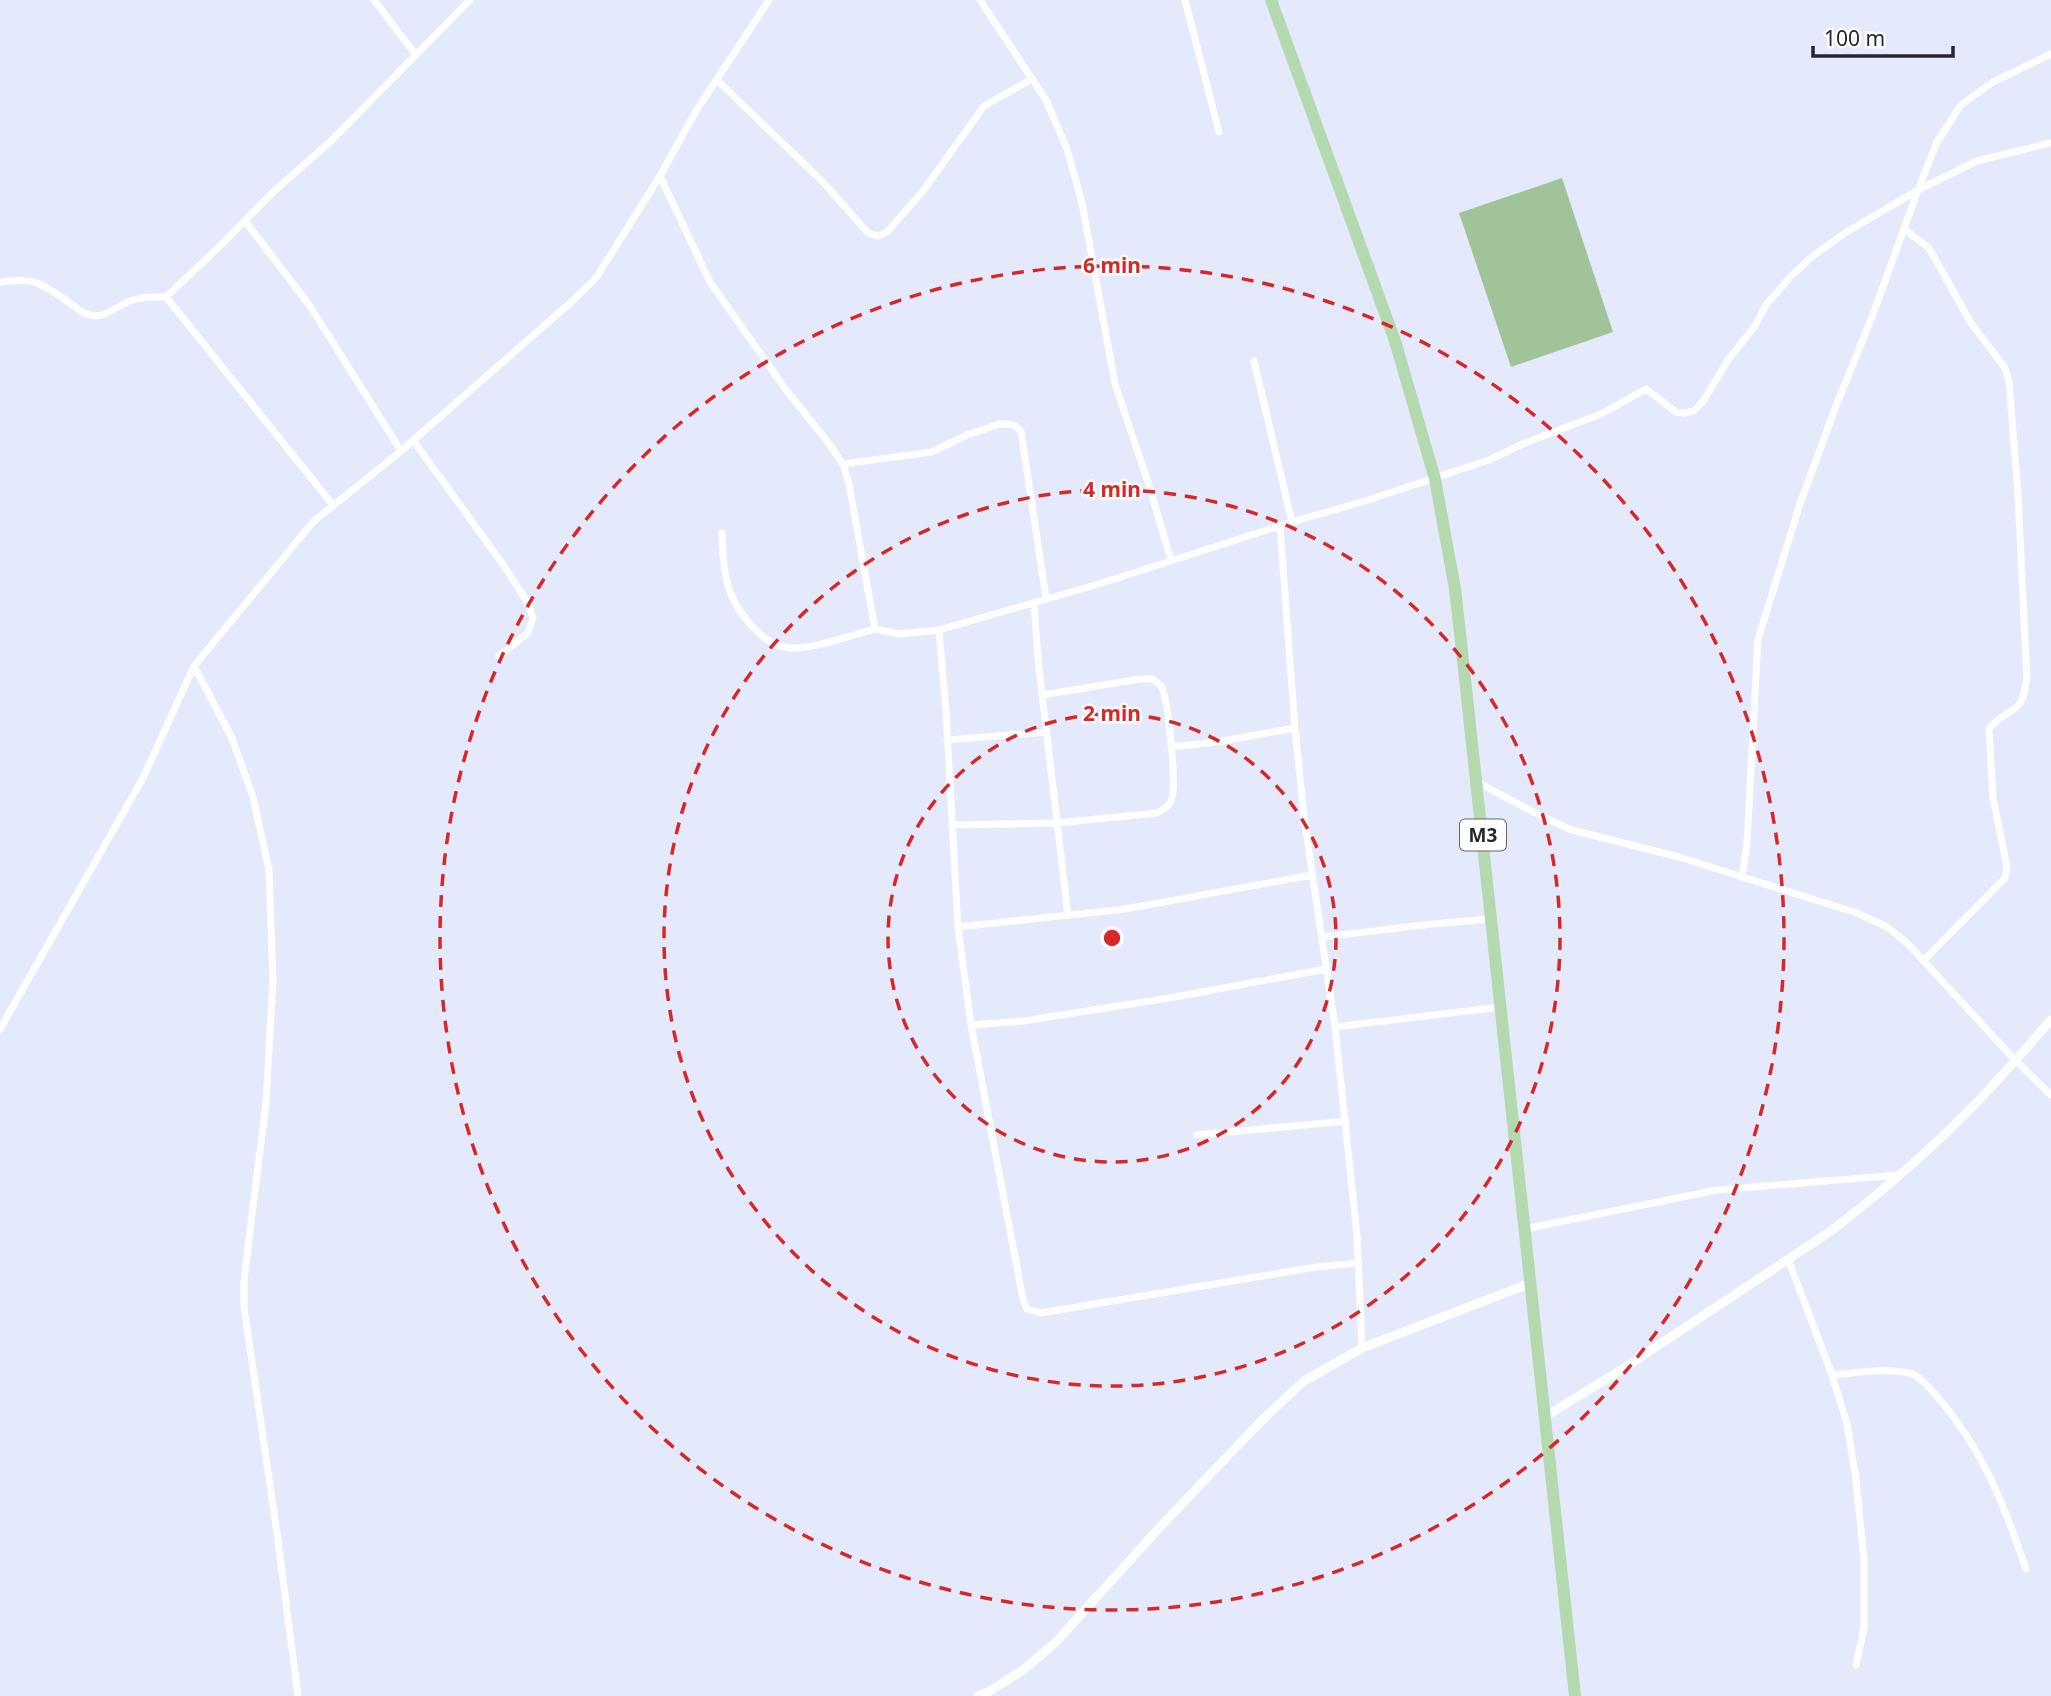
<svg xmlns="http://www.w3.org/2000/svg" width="2051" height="1696" font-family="'Noto Sans',sans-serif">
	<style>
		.green { fill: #a0c399 }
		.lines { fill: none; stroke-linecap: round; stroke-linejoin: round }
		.minor { stroke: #fff; stroke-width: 7 }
		.tertiary { stroke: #fff; stroke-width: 9 }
		.primary { stroke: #b5d9ae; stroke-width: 12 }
		.ring { fill: none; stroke: #d62828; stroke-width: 3.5; stroke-dasharray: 12 9 }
		.labels { text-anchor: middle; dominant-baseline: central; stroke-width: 5; stroke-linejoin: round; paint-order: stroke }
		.shield { fill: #fff; stroke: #66676d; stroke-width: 2 }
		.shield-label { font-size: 19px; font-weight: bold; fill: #25262f }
		.centre { fill: #d62828; stroke: #fff; stroke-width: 3.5 }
		.ring-label { font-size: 21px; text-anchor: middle; font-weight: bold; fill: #d62828; stroke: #fff; stroke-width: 5; stroke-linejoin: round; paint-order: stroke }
	</style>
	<rect width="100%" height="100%" fill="#e5e9fc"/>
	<path class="green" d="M 1562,178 L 1613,332 L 1511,367 L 1459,213 Z"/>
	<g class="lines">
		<path class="minor" d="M 374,0 L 415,54
			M 980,0 L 1046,100 L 1067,149 L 1082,203 L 1115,384 L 1148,482 L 1171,560
			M 1185,0 L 1219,132
			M 717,80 L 824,183 L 868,233 L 878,236 L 887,232 L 923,191 L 984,106 L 1032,79
			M 660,176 L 710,282 L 786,390 L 827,441 L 843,464 L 849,484 L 875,629 L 899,634 L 939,630 L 1102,583 L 1292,522 L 1365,501 L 1489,460 L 1525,443 L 1601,414 L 1646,389 L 1676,412 L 1684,413 L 1694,411 L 1704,400 L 1728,360 L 1755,326 L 1766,305 L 1790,277 L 1814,255 L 1845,233 L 1918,190 L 1977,161 L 2051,143
			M 245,221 L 310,306 L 401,451
			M 1904,229 L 1929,248 L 1971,323 L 2005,368 L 2009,381 L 2018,495 L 2027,679 C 2025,685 2025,691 2023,697 C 2017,713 1998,715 1989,729 L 1993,798 L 2007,867 L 2005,878 L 1924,960
			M 0,282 C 37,276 45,286 74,306 C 80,311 86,315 93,316 C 108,317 119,304 133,300 C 143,296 155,297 166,297 L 333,505
			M 166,297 L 222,244 L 273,192 L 330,142 L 470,0
			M 1254,361 L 1292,522
			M 413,440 L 502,563 L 528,603 L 533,618 L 528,633 L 499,656
			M 843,464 L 932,452 L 967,435 L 1000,424 L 1009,424 L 1016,426 L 1021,431 L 1046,598
			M 1280,527 L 1295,728 L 1304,817 L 1335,1027 L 1357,1235 L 1362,1348
			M 722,533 C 723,574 726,602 757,631 C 768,642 780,649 796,648 C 821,647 851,635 875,629
			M 1034,602 L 1038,659 L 1068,916
			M 939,630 L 946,711 L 958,927 L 971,1025 L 1023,1299 L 1027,1309 L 1041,1313 L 1316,1267 L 1359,1263
			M 194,666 L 232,738 L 253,797 L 269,870 L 273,981 L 266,1103 L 249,1239 L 244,1281 L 244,1307 L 277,1533 L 298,1696
			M 947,740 L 1046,732
			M 1171,747 L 1217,742 L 1295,728
			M 1477,782 L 1541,816 L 1572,830 L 1679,857 L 1857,913 L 1887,927 L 1907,943 L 2015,1060 L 2051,1095
			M 952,825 L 1057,823 L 1157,813 C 1164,809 1170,806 1172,798 C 1176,782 1169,700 1161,686 C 1160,685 1154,680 1153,679 L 1140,679 L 1042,695
			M 1742,878 L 1747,843 L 1758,639 L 1800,504 L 1836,406 L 1872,317 L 1918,190 L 1937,142 L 1961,105 L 1993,82 L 2051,54
			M 958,927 L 1125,909 L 1312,875
			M 1323,937 L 1432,924 L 1490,919
			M 971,1025 L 1024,1021 L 1175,997 L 1326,969
			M 1335,1027 L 1500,1007
			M 0,1029 L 143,778 L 194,666 L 313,522 L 401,451 L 569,304 L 596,278 L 660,176 L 696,111 L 769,0
			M 1197,1135 L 1346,1121
			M 1525,1229 L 1717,1190 L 1899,1175
			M 1788,1259 L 1832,1375 L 1847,1424 L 1856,1479 L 1864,1560 L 1864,1628 L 1856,1665
			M 1832,1375 C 1856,1373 1890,1367 1912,1374 C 1922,1378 1929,1388 1936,1395 C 1982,1448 2004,1504 2026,1569"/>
		<path class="tertiary" d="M 1546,1416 L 1621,1370 L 1831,1231 C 1883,1191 1934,1147 1979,1100 C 2004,1074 2027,1047 2051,1020
			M 978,1696 L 990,1691 L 1023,1670 L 1055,1643 L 1160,1527 L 1263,1419 L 1304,1381 L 1362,1348 L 1531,1283"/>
		<path class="primary" d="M 1271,0 L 1395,341 L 1435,479 L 1455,589 L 1461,642 L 1575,1696"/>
	</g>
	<g class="ring">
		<circle cx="1112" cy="938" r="224"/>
		<circle cx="1112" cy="938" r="448"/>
		<circle cx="1112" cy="938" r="672"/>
	</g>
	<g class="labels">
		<rect class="shield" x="1460" y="819.5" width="46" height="31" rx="5"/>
		<g class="shield-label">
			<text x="1483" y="835">M3</text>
		</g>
	</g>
	<circle cx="1112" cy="938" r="10" class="centre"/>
	<g class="ring-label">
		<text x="1112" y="273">6 min</text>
		<text x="1112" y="497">4 min</text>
		<text x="1112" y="721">2 min</text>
	</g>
	<path d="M1813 46v10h140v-10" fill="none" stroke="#25262f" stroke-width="3.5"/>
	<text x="1824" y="46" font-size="21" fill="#25262f" stroke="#ffffff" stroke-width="5" paint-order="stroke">100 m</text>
</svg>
